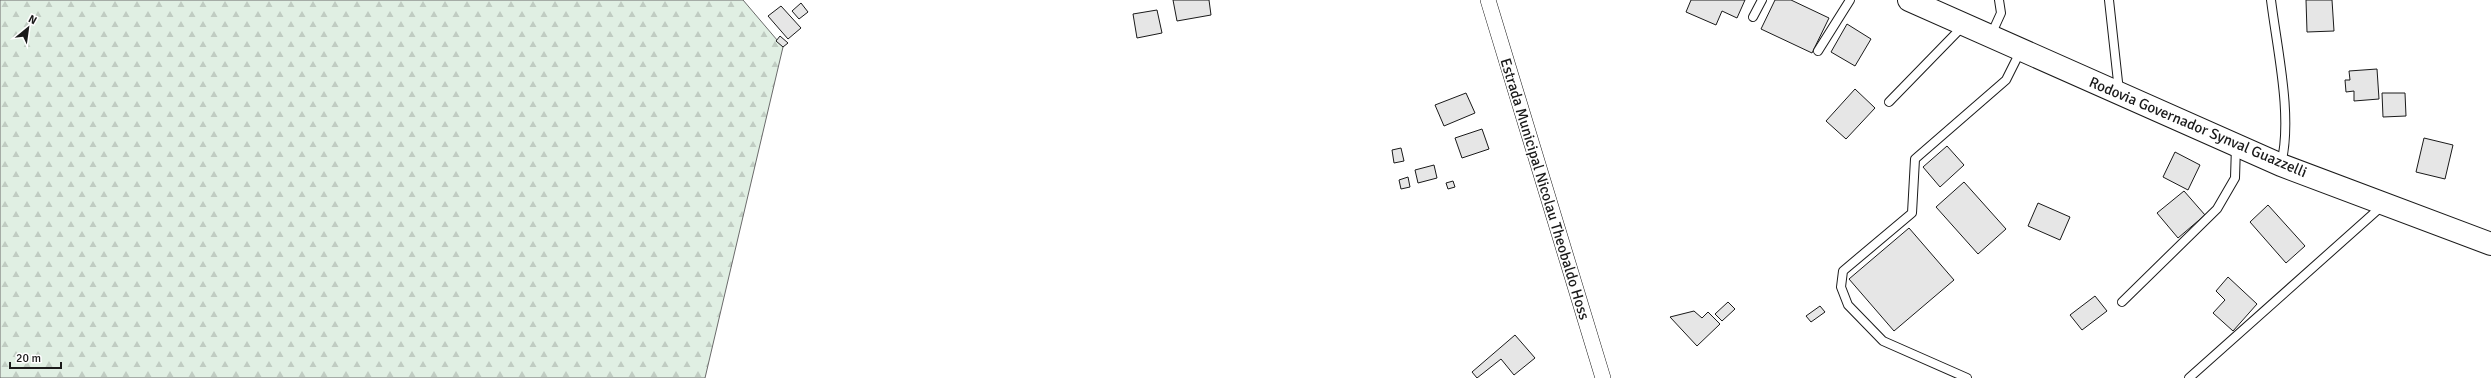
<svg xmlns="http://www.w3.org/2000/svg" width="2491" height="378" font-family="Signika,sans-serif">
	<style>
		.forest { fill: url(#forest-firs); stroke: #6a6a6a }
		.building { fill: #e6e6e6; stroke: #1a1a1a }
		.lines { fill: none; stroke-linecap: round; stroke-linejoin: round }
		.lane-casing { stroke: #1a1a1a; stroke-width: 10 }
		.street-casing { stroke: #1a1a1a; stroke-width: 16 }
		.secondary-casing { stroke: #1a1a1a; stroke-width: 24 }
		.lane { stroke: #fff; stroke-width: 8 }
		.street { stroke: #fff; stroke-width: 15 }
		.secondary { stroke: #fff; stroke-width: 22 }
		.labels { text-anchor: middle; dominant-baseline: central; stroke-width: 3; stroke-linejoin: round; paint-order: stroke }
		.street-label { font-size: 15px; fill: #1a1a1a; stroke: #fff }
	</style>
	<defs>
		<pattern id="forest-firs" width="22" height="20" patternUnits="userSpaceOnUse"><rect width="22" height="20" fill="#e0efe3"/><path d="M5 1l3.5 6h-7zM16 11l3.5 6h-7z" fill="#c0ccc2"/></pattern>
	</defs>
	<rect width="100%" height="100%" fill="#fff"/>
	<path class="forest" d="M 0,0 L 743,0 L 783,47 L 705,378 L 0,378 Z"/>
	<path class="building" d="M 1173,0 L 1209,0 L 1211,15 L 1177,21 Z
		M 1691,0 L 1745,0 L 1737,18 L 1722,11 L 1716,25 L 1686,12 Z
		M 1775,0 L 1791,0 L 1829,18 L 1812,53 L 1761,29 Z
		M 2306,0 L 2332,0 L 2334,31 L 2307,32 Z
		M 801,3 L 808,12 L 799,19 L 792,11 Z
		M 781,6 L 801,28 L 788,39 L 768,16 Z
		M 1157,10 L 1162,33 L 1137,38 L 1133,14 Z
		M 1847,24 L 1871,39 L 1855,66 L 1831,52 Z
		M 780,36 L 788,43 L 783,47 L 776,41 Z
		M 2377,69 L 2379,99 L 2354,101 L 2354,91 L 2346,92 L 2345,80 L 2350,80 L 2349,71 Z
		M 1855,89 L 1875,108 L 1846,139 L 1826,121 Z
		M 1466,93 L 1475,113 L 1444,126 L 1435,105 Z
		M 2382,93 L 2405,93 L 2406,116 L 2383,117 Z
		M 1482,129 L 1489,149 L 1462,158 L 1455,138 Z
		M 2424,138 L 2453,145 L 2445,179 L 2416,172 Z
		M 1947,146 L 1964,165 L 1940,187 L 1923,167 Z
		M 1401,148 L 1404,161 L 1394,163 L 1392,150 Z
		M 2175,152 L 2200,165 L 2188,190 L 2163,177 Z
		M 1434,165 L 1437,178 L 1418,183 L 1415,170 Z
		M 1408,177 L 1410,187 L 1401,189 L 1399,180 Z
		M 1453,181 L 1455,187 L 1448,189 L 1446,183 Z
		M 1964,182 L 2006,229 L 1978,254 L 1936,207 Z
		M 2184,191 L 2205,215 L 2178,238 L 2157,213 Z
		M 2038,203 L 2070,217 L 2060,240 L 2028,226 Z
		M 2268,205 L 2305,246 L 2286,263 L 2250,222 Z
		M 1909,228 L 1954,280 L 1894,331 L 1849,279 Z
		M 2228,277 L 2257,304 L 2233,331 L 2213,313 L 2225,300 L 2216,291 Z
		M 2095,296 L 2107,311 L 2082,330 L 2070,315 Z
		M 1728,302 L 1735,309 L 1722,321 L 1715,314 Z
		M 1820,306 L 1825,312 L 1811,322 L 1806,316 Z
		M 1694,311 L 1702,318 L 1708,312 L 1720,324 L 1697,346 L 1670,317 Z
		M 1515,335 L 1535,358 L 1514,375 L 1501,359 L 1477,378 L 1472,372 Z"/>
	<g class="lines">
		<g class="lane-casing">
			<path id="lane" d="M 2109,0 L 2119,91
				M 2271,0 C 2277,49 2293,117 2281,164
				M 1753,17 L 1762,0
				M 1991,35 L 2001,13 L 1999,0
				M 1818,51 L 1850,0
				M 1889,102 L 1964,25
				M 2122,302 L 2217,209 L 2235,178 L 2236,146
				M 1967,378 L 1883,341 L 1848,305 L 1841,287 L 1843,271 L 1912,213 L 1915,159 L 2006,80 L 2021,50
				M 2189,378 L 2382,206"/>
		</g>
		<g class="street-casing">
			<path id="street" d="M 1488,0 L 1603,378"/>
		</g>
		<g class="secondary-casing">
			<path id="secondary" d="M 1909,0 L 2281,165 L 2491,244"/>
		</g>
		<use href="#lane" class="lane"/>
		<use href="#street" class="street"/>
		<use href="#secondary" class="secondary"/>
	</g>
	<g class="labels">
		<g class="street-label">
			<text transform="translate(2198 127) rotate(23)">Rodovia Governador Synval Guazzelli</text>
			<text transform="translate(1545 189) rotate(73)">Estrada Municipal Nicolau Theobaldo Hoss</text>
		</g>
	</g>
	<g transform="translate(28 28) rotate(29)" stroke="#ffffff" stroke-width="3" paint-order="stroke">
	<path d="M0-3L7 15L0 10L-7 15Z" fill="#1a1a1a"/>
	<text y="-6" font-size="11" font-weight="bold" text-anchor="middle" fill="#1a1a1a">N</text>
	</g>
	<path d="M10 362v6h51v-6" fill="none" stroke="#1a1a1a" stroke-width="2"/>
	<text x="16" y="362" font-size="12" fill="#1a1a1a" stroke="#ffffff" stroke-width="3" paint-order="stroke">20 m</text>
</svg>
